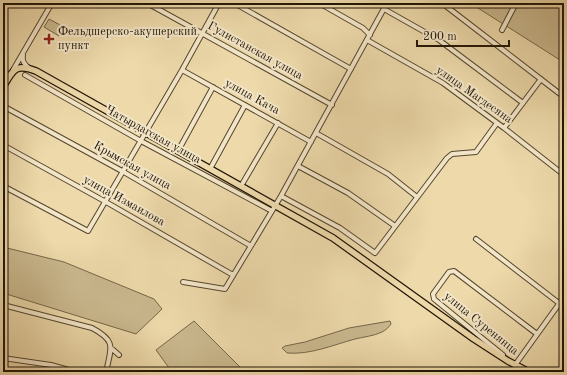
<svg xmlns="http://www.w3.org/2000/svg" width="567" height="375" font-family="'Old Standard TT',serif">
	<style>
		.green { fill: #cab88e; stroke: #76664a }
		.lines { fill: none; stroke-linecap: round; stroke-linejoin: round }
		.minor-casing { stroke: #54462e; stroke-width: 6 }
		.major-casing { stroke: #211505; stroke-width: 8 }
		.minor { stroke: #f3e6c8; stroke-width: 4 }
		.major { stroke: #edd9aa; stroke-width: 5.5 }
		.poi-dot { fill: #8f2418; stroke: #f3e6c8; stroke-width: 1.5 }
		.labels { text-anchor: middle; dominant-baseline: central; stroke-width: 4; stroke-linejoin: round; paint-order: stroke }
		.poi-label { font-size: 12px; fill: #211505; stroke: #f3e6c8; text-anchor: start }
		.street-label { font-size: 12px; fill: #211505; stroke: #f3e6c8 }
	</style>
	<rect width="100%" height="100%" fill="#edd9aa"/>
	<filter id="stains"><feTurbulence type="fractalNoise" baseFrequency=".005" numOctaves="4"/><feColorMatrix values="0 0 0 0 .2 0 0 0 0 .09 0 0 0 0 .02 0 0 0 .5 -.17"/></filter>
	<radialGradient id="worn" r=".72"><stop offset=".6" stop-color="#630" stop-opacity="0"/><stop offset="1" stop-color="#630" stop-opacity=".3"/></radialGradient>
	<path class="green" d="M 470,3 L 564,3 L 564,63 L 560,60 Z
		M 49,19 L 64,27 L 59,36 L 44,27 Z
		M 3,247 L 64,262 L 154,299 L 162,309 L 136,334 L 3,293 Z
		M 194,321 L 245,372 L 172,372 L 156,350 Z
		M 390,321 L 391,324 C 389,327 386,330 382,332 C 374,336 363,337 355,339 C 333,345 310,355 287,353 L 282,348 L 285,346 L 305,342 L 349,328 Z"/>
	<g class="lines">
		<g class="minor-casing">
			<path id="minor" d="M 147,3 L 332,105
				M 234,3 L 351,69
				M 319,3 L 363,28 L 370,35
				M 442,3 L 564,97
				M 384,9 L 439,40 L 523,103
				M 502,30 L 516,3
				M 367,40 L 443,83 L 504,128 L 564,175
				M 23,55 C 22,61 24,64 29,68
				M 13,70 L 52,3
				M 182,70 L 311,142
				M 25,75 L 141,141 L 272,211
				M 3,106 L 122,171 L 251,246
				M 504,128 L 541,79
				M 316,133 L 388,174 L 417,197
				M 3,145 L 106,202 L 233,275
				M 178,151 L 213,87
				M 298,166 L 348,193 L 395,226
				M 210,169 L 245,105
				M 3,186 L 88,231 L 182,70 L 219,3
				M 241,186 L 278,123
				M 281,196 L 340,228 L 375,253 L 447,158 L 452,154 L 476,152 L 497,123
				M 476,239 L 564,307
				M 183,282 L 225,289 L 281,196 L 387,3
				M 3,305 L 92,328 C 117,341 111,348 106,372
				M 111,348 L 119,355
				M 503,355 L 434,299 L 433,294 L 449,272 L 454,271 L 537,334
				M 3,358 L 51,365 L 76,372
				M 513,363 L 515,365 L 564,297"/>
		</g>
		<g class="major-casing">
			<path id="major" d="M 3,87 C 13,70 15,63 36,71 L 333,238 L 474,339 L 508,361 L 529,372"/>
		</g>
		<use href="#minor" class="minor"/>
		<use href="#major" class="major"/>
	</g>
	<path class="poi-dot" d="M47 33h4v4h4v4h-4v4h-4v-4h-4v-4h4z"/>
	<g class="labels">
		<g class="poi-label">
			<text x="58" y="32">Фельдшерско-акушерский<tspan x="58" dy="14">пункт</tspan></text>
		</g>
		<g class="street-label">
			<text transform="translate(255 51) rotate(29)">Гулистанская улица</text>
			<text transform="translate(474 95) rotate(35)">улица Магдесяна</text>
			<text transform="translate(252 97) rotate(29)">улица Кача</text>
			<text transform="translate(153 135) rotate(29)">Чатырдагская улица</text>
			<text transform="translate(132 166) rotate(29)">Крымская улица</text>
			<text transform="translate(124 201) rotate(29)">улица Измаилова</text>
			<text transform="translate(481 324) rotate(39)">улица Суренянца</text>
		</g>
	</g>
	<rect width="567" height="375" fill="none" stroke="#edd9aa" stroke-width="16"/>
	<rect x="4" y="4" width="559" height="367" fill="none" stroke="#211505" stroke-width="2"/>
	<rect x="8" y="8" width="551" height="359" fill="none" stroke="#211505"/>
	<path d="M417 40v6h92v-6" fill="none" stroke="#211505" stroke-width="2"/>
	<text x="423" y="40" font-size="12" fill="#211505" stroke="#f3e6c8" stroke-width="3" paint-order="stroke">200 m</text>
	<rect width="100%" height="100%" filter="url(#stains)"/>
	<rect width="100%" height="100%" fill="url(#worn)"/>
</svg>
